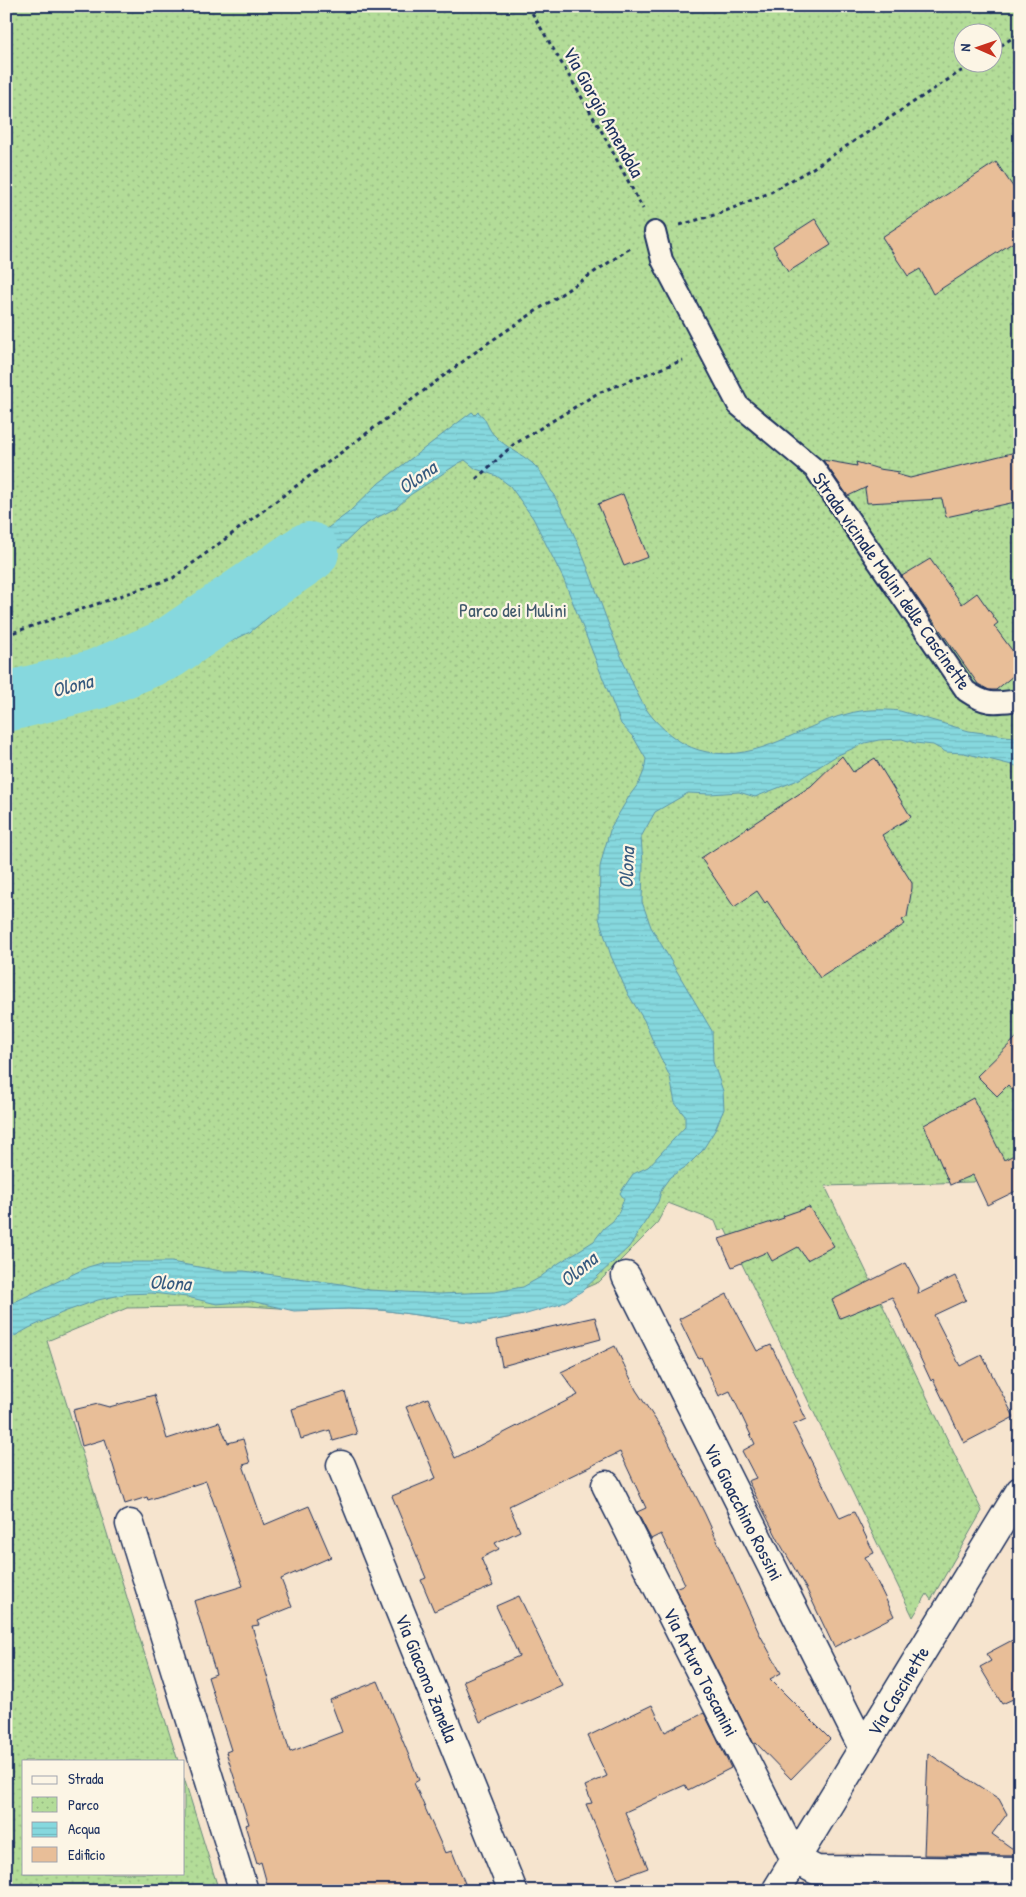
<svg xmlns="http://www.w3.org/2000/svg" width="1026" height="1897" font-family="'Patrick Hand',sans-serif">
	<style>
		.industrial { fill: url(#industrial-furrows) }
		.park { fill: url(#park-dots); stroke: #67867b; fill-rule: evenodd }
		.water { fill: url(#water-rules); stroke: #5b94ab }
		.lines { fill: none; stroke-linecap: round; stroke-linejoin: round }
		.river { stroke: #86d8de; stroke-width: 60 }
		.building { fill: #e8be98; stroke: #1b2f5e }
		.service-casing { stroke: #1b2f5e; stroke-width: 24 }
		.minor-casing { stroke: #1b2f5e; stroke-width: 31 }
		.path { stroke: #1b2f5e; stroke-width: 3; stroke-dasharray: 4 4; stroke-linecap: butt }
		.service { stroke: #fcf5e5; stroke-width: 20 }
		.minor { stroke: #fcf5e5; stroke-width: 28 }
		.labels { text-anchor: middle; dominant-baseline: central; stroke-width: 4.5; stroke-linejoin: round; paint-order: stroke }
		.street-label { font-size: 19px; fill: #1b2f5e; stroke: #fcf5e5 }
		.park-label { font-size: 19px; fill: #415a6c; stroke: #fcf5e5 }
		.water-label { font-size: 20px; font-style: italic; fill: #36597e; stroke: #fcf5e5 }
	</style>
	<defs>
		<pattern id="industrial-furrows" width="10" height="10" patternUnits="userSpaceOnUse" patternTransform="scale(1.25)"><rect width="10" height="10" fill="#f2d9be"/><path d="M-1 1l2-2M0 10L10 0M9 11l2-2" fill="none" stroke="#cfbba6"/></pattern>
		<pattern id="park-dots" width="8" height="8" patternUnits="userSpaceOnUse" patternTransform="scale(1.25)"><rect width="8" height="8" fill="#b3dc98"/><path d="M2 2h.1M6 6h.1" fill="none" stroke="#99bd85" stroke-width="1.8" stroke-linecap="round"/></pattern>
		<pattern id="water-rules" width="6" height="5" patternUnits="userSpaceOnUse" patternTransform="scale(1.25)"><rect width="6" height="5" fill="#86d8de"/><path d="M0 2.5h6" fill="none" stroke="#73bac1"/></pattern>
	</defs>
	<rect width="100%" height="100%" fill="#f6e4ce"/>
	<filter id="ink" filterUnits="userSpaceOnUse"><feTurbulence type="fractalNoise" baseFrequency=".02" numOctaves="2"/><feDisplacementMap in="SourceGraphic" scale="10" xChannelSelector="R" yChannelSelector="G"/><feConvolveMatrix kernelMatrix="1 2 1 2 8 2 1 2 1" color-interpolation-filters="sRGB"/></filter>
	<g filter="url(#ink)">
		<path class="industrial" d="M 820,1852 L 1020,1859 L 1020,1891 L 798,1891 Z"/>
		<path class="park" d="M 6,6 L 1020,6 L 1020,1158 L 973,1182 L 825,1186 L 982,1511 L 931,1600 L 927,1594 L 913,1617 L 725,1229 L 719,1231 L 715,1221 L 668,1203 L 656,1225 L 599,1282 L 523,1315 L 480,1323 L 453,1320 L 381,1310 L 348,1309 L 311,1310 L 248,1306 L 127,1308 L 47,1341 L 178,1761 L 24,1761 L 24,1873 L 184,1873 L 184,1778 L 219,1891 L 6,1891 ZM 964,32 L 994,32 L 994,62 L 964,62 Z"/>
		<path class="water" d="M 472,412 L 475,415 L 478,412 C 487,418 487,429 495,436 C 505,447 520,453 532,463 C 541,471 547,483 553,494 C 585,547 600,609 625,665 C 633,684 640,703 653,718 C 668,735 685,748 707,752 C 760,762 799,726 847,714 C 864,709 882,709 900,711 L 969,731 L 1020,738 L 1020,767 L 964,753 L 946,752 L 933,745 L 915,743 L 902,739 L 879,740 L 865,743 L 836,756 L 798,780 L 755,797 L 739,792 L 710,794 L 688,793 L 655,812 L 641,837 L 643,864 L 642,902 L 651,927 L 712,1031 L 713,1062 L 723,1091 L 724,1109 L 715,1130 L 702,1151 L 687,1166 L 670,1177 L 662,1188 L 658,1202 L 629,1247 L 582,1291 L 561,1304 L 523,1315 L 480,1323 L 453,1320 L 381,1310 L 348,1309 L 294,1311 L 251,1301 L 217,1304 L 187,1297 L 152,1293 L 125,1294 L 98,1300 L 64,1312 L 29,1328 L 6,1341 L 6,1306 L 88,1267 L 105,1262 L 171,1262 L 221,1271 L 244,1271 L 342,1284 L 370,1290 L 439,1294 L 494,1292 L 523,1287 L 539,1278 L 559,1263 L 594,1241 L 604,1228 L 613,1221 L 619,1212 L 624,1199 L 620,1193 L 633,1174 L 648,1167 L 685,1127 L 685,1116 L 675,1103 L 670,1077 L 655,1046 L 644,1020 L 628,994 L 611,956 L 599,918 L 600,867 L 604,851 L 611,827 L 630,795 L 639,783 L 644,771 L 646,759 L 634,738 L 621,724 L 564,580 L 533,518 L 510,486 L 497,476 L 476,469 L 465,460 L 459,463 L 410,495 L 396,508 L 374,519 L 360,528 L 326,561 L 319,576 L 250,632 L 230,642 L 207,648 L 169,666 L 123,683 L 57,706 L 26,713 L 6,720 L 6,689 L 68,672 L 159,640 L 224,610 L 240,600 L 302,547 L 348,513 L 379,483 Z"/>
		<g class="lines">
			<path class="river" d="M 6,702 L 97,679 L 166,650 L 309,552"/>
		</g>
		<path class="building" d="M 996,162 L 1020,197 L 1020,238 L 933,294 L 920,269 L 908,276 L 882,237 Z
			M 815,219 L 831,245 L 788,272 L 773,246 Z
			M 1020,451 L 1020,501 L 946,517 L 942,499 L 867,503 L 865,489 L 867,487 L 848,496 L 823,460 L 857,466 L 856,462 L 879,469 L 900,472 L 896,474 L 910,478 Z
			M 623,494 L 648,557 L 624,566 L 598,504 Z
			M 930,559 L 962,604 L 977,593 L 998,623 L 994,626 L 1020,661 L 1020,670 L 996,690 L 989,690 L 978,684 L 902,576 Z
			M 842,756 L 853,772 L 875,758 L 911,817 L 882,835 L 912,883 L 912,888 L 907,917 L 902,920 L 905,924 L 820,978 L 767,901 L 765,903 L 757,891 L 734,907 L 701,858 L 811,786 Z
			M 1020,1034 L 1020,1098 L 1008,1085 L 997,1096 L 977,1076 Z
			M 973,1098 L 1004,1160 L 1020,1152 L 1020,1189 L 987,1205 L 973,1175 L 950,1185 L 924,1125 Z
			M 809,1207 L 834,1246 L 807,1260 L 798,1247 L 772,1261 L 767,1252 L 732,1267 L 719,1239 L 784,1218 L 783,1216 Z
			M 906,1263 L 919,1288 L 918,1294 L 955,1276 L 966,1300 L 934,1315 L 960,1366 L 982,1355 L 1014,1417 L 964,1443 L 933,1379 L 931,1381 L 892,1297 L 840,1318 L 832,1300 Z
			M 727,1294 L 757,1351 L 771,1345 L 806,1419 L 793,1425 L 840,1518 L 854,1512 L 874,1553 L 865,1557 L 894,1616 L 834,1647 L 807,1590 L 782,1547 L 748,1481 L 756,1478 L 742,1451 L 755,1444 L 730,1391 L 719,1396 L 701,1357 L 698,1358 L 679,1319 Z
			M 595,1317 L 601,1339 L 502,1366 L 497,1339 Z
			M 615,1346 L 636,1390 L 663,1431 L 705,1514 L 759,1633 L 781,1673 L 770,1679 L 830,1739 L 791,1779 L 756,1743 L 754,1744 L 675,1588 L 685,1584 L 661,1534 L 651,1539 L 637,1512 L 646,1508 L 620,1452 L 509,1506 L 520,1531 L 495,1543 L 499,1549 L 481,1558 L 493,1586 L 434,1611 L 421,1580 L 426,1578 L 392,1496 L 436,1478 L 406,1407 L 428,1398 L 455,1458 L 578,1395 L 561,1372 Z
			M 345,1392 L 357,1434 L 333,1441 L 330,1430 L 301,1439 L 292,1409 Z
			M 154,1395 L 167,1439 L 219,1422 L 228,1443 L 243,1439 L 250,1463 L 243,1465 L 264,1525 L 309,1506 L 331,1557 L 281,1579 L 292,1607 L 257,1621 L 259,1625 L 252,1626 L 290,1752 L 342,1732 L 330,1700 L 378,1681 L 419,1780 L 414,1783 L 445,1853 L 452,1851 L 468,1891 L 269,1891 L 261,1862 L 257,1864 L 245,1825 L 249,1824 L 226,1752 L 231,1750 L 208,1677 L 216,1674 L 194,1601 L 243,1586 L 206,1481 L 148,1500 L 147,1497 L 125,1504 L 105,1439 L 82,1446 L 73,1410 L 98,1404 L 109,1407 Z
			M 519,1596 L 562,1685 L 480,1722 L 463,1681 L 519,1656 L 496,1606 Z
			M 1020,1636 L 1020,1710 L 1013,1699 L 1002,1704 L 980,1667 L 991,1661 L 986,1654 Z
			M 652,1705 L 665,1732 L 704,1713 L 731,1768 L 688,1790 L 685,1785 L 625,1812 L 648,1868 L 618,1879 L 586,1804 L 592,1803 L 585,1786 L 607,1776 L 588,1736 Z
			M 928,1753 L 999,1799 L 1007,1814 L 992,1834 L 1020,1854 L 1020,1856 L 924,1855 Z"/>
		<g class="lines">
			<g class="service-casing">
				<path id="service" d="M 655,232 L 662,260 L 738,405 L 815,469 L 966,691 C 988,706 995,703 1020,700"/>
			</g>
			<g class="minor-casing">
				<path id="minor" d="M 626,1276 L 863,1748
					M 341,1465 L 513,1891
					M 606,1485 L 795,1859 L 816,1870 L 1020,1872
					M 130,1524 L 244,1891
					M 776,1891 L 1020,1491"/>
			</g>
			<path class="path" d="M 528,6 L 602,132 L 643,209
				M 994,50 L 1020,33
				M 680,225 L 721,213 L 769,193 L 813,168 L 975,62
				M 476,479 L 513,445 L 598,393 L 683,360
				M 6,635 L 173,578 L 485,345 L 632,247"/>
			<use href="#service" class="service"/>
			<use href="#minor" class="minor"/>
		</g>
	</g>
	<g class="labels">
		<g class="street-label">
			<text transform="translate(604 112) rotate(61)">Via Giorgio Amendola</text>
			<text transform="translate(892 581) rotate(55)">Strada vicinale Molini delle Cascinette</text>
			<text transform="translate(744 1512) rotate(63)">Via Gioacchino Rossini</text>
			<text transform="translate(701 1672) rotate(63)">Via Arturo Toscanini</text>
			<text transform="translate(427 1678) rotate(68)">Via Giacomo Zanella</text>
			<text transform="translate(898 1691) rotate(-59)">Via Cascinette</text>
		</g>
		<g class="park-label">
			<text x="513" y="610">Parco dei Mulini</text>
		</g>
		<g class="water-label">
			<text transform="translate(417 477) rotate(-35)">Olona</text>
			<text transform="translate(72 685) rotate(-15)">Olona</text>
			<text transform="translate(626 868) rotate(-88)">Olona</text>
			<text transform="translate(578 1269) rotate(-40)">Olona</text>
			<text transform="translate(170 1282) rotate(3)">Olona</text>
		</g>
	</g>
	<rect width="1026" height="1897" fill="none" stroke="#fcf5e5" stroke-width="25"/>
	<rect x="12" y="12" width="1001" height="1872" fill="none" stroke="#1b2f5e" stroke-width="2" filter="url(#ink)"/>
	<rect x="22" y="1760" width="162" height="115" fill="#fcf5e5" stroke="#a2a6af"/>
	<rect x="32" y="1776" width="25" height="8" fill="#fcf5e5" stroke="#a2a6af"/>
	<text x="68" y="1784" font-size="15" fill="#1b2f5e">Strada</text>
	<rect x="32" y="1797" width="25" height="15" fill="url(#park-dots)" stroke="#a2a6af"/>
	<text x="68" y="1810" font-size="15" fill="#1b2f5e">Parco</text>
	<rect x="32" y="1822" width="25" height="15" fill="url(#water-rules)" stroke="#a2a6af"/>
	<text x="68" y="1834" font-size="15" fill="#1b2f5e">Acqua</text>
	<rect x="32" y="1847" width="25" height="15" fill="#e8be98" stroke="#a2a6af"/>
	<text x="68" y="1860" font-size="15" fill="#1b2f5e">Edificio</text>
	<g transform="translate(978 48) rotate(272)"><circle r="24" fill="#fcf5e5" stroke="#a2a6af"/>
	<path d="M0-4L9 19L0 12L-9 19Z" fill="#c8321e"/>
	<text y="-8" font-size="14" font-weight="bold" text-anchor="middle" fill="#1b2f5e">N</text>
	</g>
</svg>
